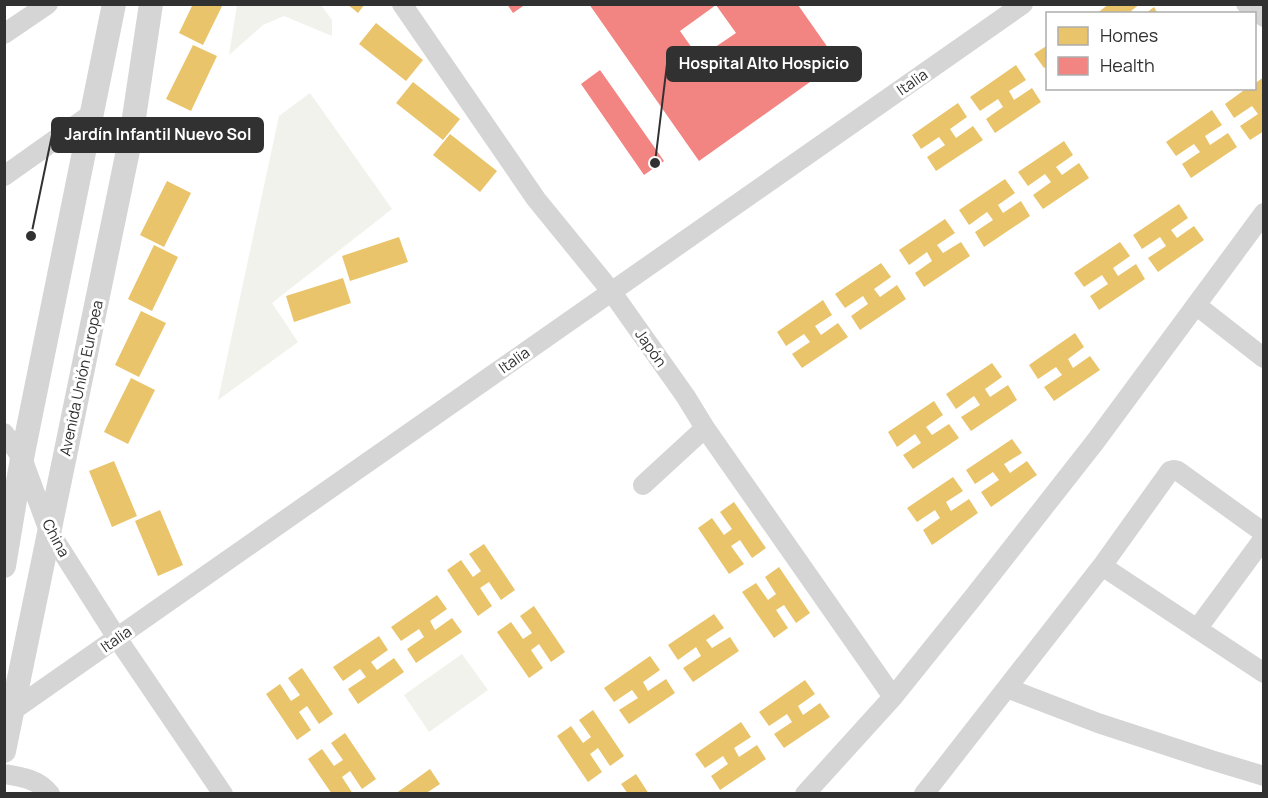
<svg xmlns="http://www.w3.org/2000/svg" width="1268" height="798" font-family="Manrope,sans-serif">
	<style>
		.green { fill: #f0f2eb }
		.homes { fill: #e9c46a }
		.health { fill: #f28482; fill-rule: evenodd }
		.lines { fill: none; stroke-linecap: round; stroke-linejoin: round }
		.minor { stroke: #d5d5d5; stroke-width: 20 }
		.tertiary { stroke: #d5d5d5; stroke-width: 24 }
		.labels { text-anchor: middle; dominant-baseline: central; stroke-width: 6; stroke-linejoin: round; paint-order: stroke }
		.street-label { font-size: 15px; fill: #313131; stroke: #fff }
		.leader { fill: none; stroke: #313131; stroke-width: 2 }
		.callout-dot { fill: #313131; stroke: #fff; stroke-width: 2 }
		.callout { fill: #313131; stroke: #313131; stroke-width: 2 }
		.callout-label { font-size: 16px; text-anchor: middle; font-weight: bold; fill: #fff }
	</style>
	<rect width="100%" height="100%" fill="#fff"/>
	<path class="green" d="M 237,5 L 321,5 L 332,20 L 332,36 L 284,16 L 263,25 L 229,55 Z
		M 310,93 L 392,209 L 272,303 L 298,342 L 218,400 L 279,116 Z
		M 462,654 L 488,690 L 429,732 L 404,695 Z"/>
	<path class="homes" d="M 193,4 L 223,4 L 203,45 L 179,33 Z
		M 347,4 L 365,4 L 358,13 Z
		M 1109,4 L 1140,4 L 1131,11 L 1133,14 L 1096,14 Z
		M 1154,7 L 1158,14 L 1145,14 Z
		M 376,23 L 423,60 L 406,81 L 359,44 Z
		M 193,45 L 217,56 L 191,111 L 166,99 Z
		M 1048,45 L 1048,66 L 1044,68 L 1034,54 Z
		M 1016,65 L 1026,80 L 1009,91 L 1014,100 L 1032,88 L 1041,102 L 995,133 L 986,119 L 1003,107 L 998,99 L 980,111 L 970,97 Z
		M 1264,77 L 1264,131 L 1250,140 L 1240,126 L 1258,114 L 1252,106 L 1234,118 L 1225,104 L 1247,88 L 1254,88 L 1254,84 Z
		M 413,82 L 460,119 L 443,140 L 396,103 Z
		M 958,103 L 967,117 L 950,129 L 956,138 L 973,126 L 983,140 L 936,171 L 927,157 L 945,145 L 939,137 L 921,149 L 912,135 Z
		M 1212,110 L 1222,125 L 1205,136 L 1210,145 L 1228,133 L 1237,147 L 1191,178 L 1182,164 L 1200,152 L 1194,144 L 1176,156 L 1166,142 Z
		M 450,134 L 497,171 L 480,192 L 433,155 Z
		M 1064,141 L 1073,155 L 1056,167 L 1062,175 L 1079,163 L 1089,178 L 1043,209 L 1033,195 L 1051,182 L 1045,174 L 1028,186 L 1018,172 Z
		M 1005,179 L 1015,193 L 998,205 L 1003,213 L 1021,201 L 1030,216 L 984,247 L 975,232 L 993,220 L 987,212 L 969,225 L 959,210 Z
		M 167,181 L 191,193 L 164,247 L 140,235 Z
		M 1179,204 L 1188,218 L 1171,230 L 1177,238 L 1194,226 L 1204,240 L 1158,272 L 1148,258 L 1166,246 L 1160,237 L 1142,249 L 1133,235 Z
		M 945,219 L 955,233 L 937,245 L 943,253 L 961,242 L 970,256 L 924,287 L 915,273 L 932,261 L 927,252 L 909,265 L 899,250 Z
		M 399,237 L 408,262 L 350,281 L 342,256 Z
		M 1120,242 L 1130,256 L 1113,268 L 1118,276 L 1136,264 L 1145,279 L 1099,310 L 1090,296 L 1108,284 L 1102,275 L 1084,287 L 1074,273 Z
		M 154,245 L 178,257 L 152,311 L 128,299 Z
		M 881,263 L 891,277 L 874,289 L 880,297 L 897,285 L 906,299 L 860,330 L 851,316 L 868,304 L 863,296 L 845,308 L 835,294 Z
		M 343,278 L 351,303 L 294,322 L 286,296 Z
		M 823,300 L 832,315 L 815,326 L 821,335 L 838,323 L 848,337 L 802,368 L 792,354 L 810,342 L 804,334 L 786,346 L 777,332 Z
		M 141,311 L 166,323 L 139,377 L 115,365 Z
		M 1075,333 L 1084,347 L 1068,359 L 1073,368 L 1090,356 L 1100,370 L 1054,401 L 1044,387 L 1062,375 L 1056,367 L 1038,379 L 1029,365 Z
		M 992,363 L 1002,377 L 985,389 L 990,397 L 1008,385 L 1017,400 L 971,431 L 961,417 L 980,405 L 974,396 L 956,409 L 946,394 Z
		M 131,378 L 155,390 L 128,444 L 104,432 Z
		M 934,401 L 943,415 L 926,427 L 932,435 L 949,424 L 959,438 L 913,469 L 903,455 L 921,443 L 915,434 L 897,447 L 888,432 Z
		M 1012,439 L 1022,453 L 1004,464 L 1010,473 L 1027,461 L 1037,475 L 991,507 L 981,492 L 999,480 L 993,472 L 975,484 L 966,470 Z
		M 114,461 L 137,516 L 112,527 L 89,471 Z
		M 953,477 L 963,491 L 946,502 L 951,511 L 969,499 L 978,513 L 932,545 L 923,530 L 940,518 L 935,510 L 917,522 L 907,508 Z
		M 734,502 L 766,548 L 752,558 L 740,540 L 731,546 L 744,564 L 729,574 L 698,528 L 712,518 L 724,535 L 732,529 L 720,512 Z
		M 160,510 L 183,565 L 158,576 L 135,521 Z
		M 484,544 L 515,590 L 501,600 L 489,582 L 480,588 L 492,606 L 478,616 L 447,570 L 461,560 L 473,577 L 481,571 L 469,554 Z
		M 779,567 L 810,613 L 796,623 L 784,605 L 776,610 L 788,628 L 774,638 L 742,592 L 756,583 L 768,600 L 776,594 L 765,577 Z
		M 437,595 L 447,609 L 430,621 L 435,630 L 452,618 L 462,632 L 416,663 L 407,649 L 424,637 L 419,629 L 401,641 L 391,627 Z
		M 534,606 L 565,652 L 551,662 L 539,644 L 531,650 L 543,668 L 529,678 L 497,632 L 511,622 L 523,639 L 532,633 L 520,616 Z
		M 714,614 L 724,628 L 706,640 L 712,648 L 730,637 L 739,651 L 693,682 L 683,668 L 701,656 L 696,647 L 678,660 L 668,645 Z
		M 379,636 L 388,650 L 371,662 L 377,670 L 394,658 L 404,672 L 358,704 L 348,689 L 366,677 L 360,669 L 343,681 L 333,667 Z
		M 650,656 L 660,670 L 643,682 L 648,691 L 666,679 L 675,693 L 629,724 L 619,710 L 638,698 L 632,690 L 614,702 L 604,688 Z
		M 302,668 L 333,714 L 319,724 L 307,706 L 299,712 L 311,730 L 297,740 L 266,694 L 280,684 L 291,701 L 300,695 L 288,678 Z
		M 805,680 L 815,694 L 798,706 L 803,715 L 820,703 L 830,717 L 784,748 L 774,734 L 792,722 L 787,714 L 769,726 L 759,712 Z
		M 593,710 L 624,756 L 610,766 L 598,748 L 590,754 L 602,772 L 588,782 L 557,736 L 571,726 L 583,743 L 591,737 L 579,720 Z
		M 741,722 L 751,737 L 734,748 L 739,757 L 757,745 L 766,759 L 720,790 L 711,776 L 728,764 L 723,756 L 705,768 L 695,754 Z
		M 345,733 L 376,779 L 362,789 L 350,771 L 342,777 L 353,794 L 332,794 L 308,759 L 322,749 L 334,766 L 343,760 L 331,743 Z
		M 430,769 L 440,784 L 425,794 L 395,794 Z
		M 636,774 L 649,794 L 628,794 L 621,784 Z"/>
	<path class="health" d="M 507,4 L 526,4 L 513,13 Z
		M 589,4 L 798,5 L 838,62 L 699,161 ZM 716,5 L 736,33 L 699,58 L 680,31 Z
		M 600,70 L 664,161 L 644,175 L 581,84 Z"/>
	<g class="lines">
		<path class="minor" d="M 402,4 L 536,199 L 611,291 L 686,397 L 705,428 L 893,697
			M 1246,4 L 1264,17
			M 4,34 L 48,4
			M 4,176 L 93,113
			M 1196,305 L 1264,358
			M 4,433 L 22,458 L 49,531 L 117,638 L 223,794
			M 643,485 L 705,428
			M 1102,566 L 1264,673
			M 1197,629 L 1264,538
			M 1007,688 L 1098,723 L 1211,760 L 1264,776
			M 12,711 L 1023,4
			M 4,774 C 22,777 38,779 50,794
			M 805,794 L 893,697 L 975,595 L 1095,442 L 1264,213
			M 924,794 L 1102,566 L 1170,471 L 1174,470 L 1178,471 L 1264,533"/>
		<path class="tertiary" d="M 4,566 L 22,458 L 114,4
			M 4,751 L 132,131 L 151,4"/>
	</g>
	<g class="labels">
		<g class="street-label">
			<text transform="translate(912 82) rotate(-35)">Italia</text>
			<text transform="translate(651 348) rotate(55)">Japón</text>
			<text transform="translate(514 360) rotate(-35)">Italia</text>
			<text transform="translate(81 378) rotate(-78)">Avenida Unión Europea</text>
			<text transform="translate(56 538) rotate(62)">China</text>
			<text transform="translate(116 639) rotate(-35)">Italia</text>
		</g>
	</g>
	<path class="leader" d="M655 163L667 64M31 236L52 135"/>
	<g class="callout-dot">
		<circle cx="655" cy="163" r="6"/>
		<circle cx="31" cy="236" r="6"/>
	</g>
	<g class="callout">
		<rect x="667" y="47" width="194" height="34" rx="6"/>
		<rect x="52" y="118" width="211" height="34" rx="6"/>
	</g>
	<g class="callout-label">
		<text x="764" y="69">Hospital Alto Hospicio</text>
		<text x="158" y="140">Jardín Infantil Nuevo Sol</text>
	</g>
	<rect width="1268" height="798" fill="none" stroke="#313131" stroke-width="12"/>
	<rect x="1046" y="12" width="210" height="78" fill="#ffffff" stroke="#adadad" stroke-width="1.5"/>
	<rect x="1058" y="27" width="30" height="18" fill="#e9c46a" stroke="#adadad" stroke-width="1.5"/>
	<text x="1100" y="42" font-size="18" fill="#313131">Homes</text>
	<rect x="1058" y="57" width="30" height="18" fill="#f28482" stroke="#adadad" stroke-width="1.5"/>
	<text x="1100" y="72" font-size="18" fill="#313131">Health</text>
</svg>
